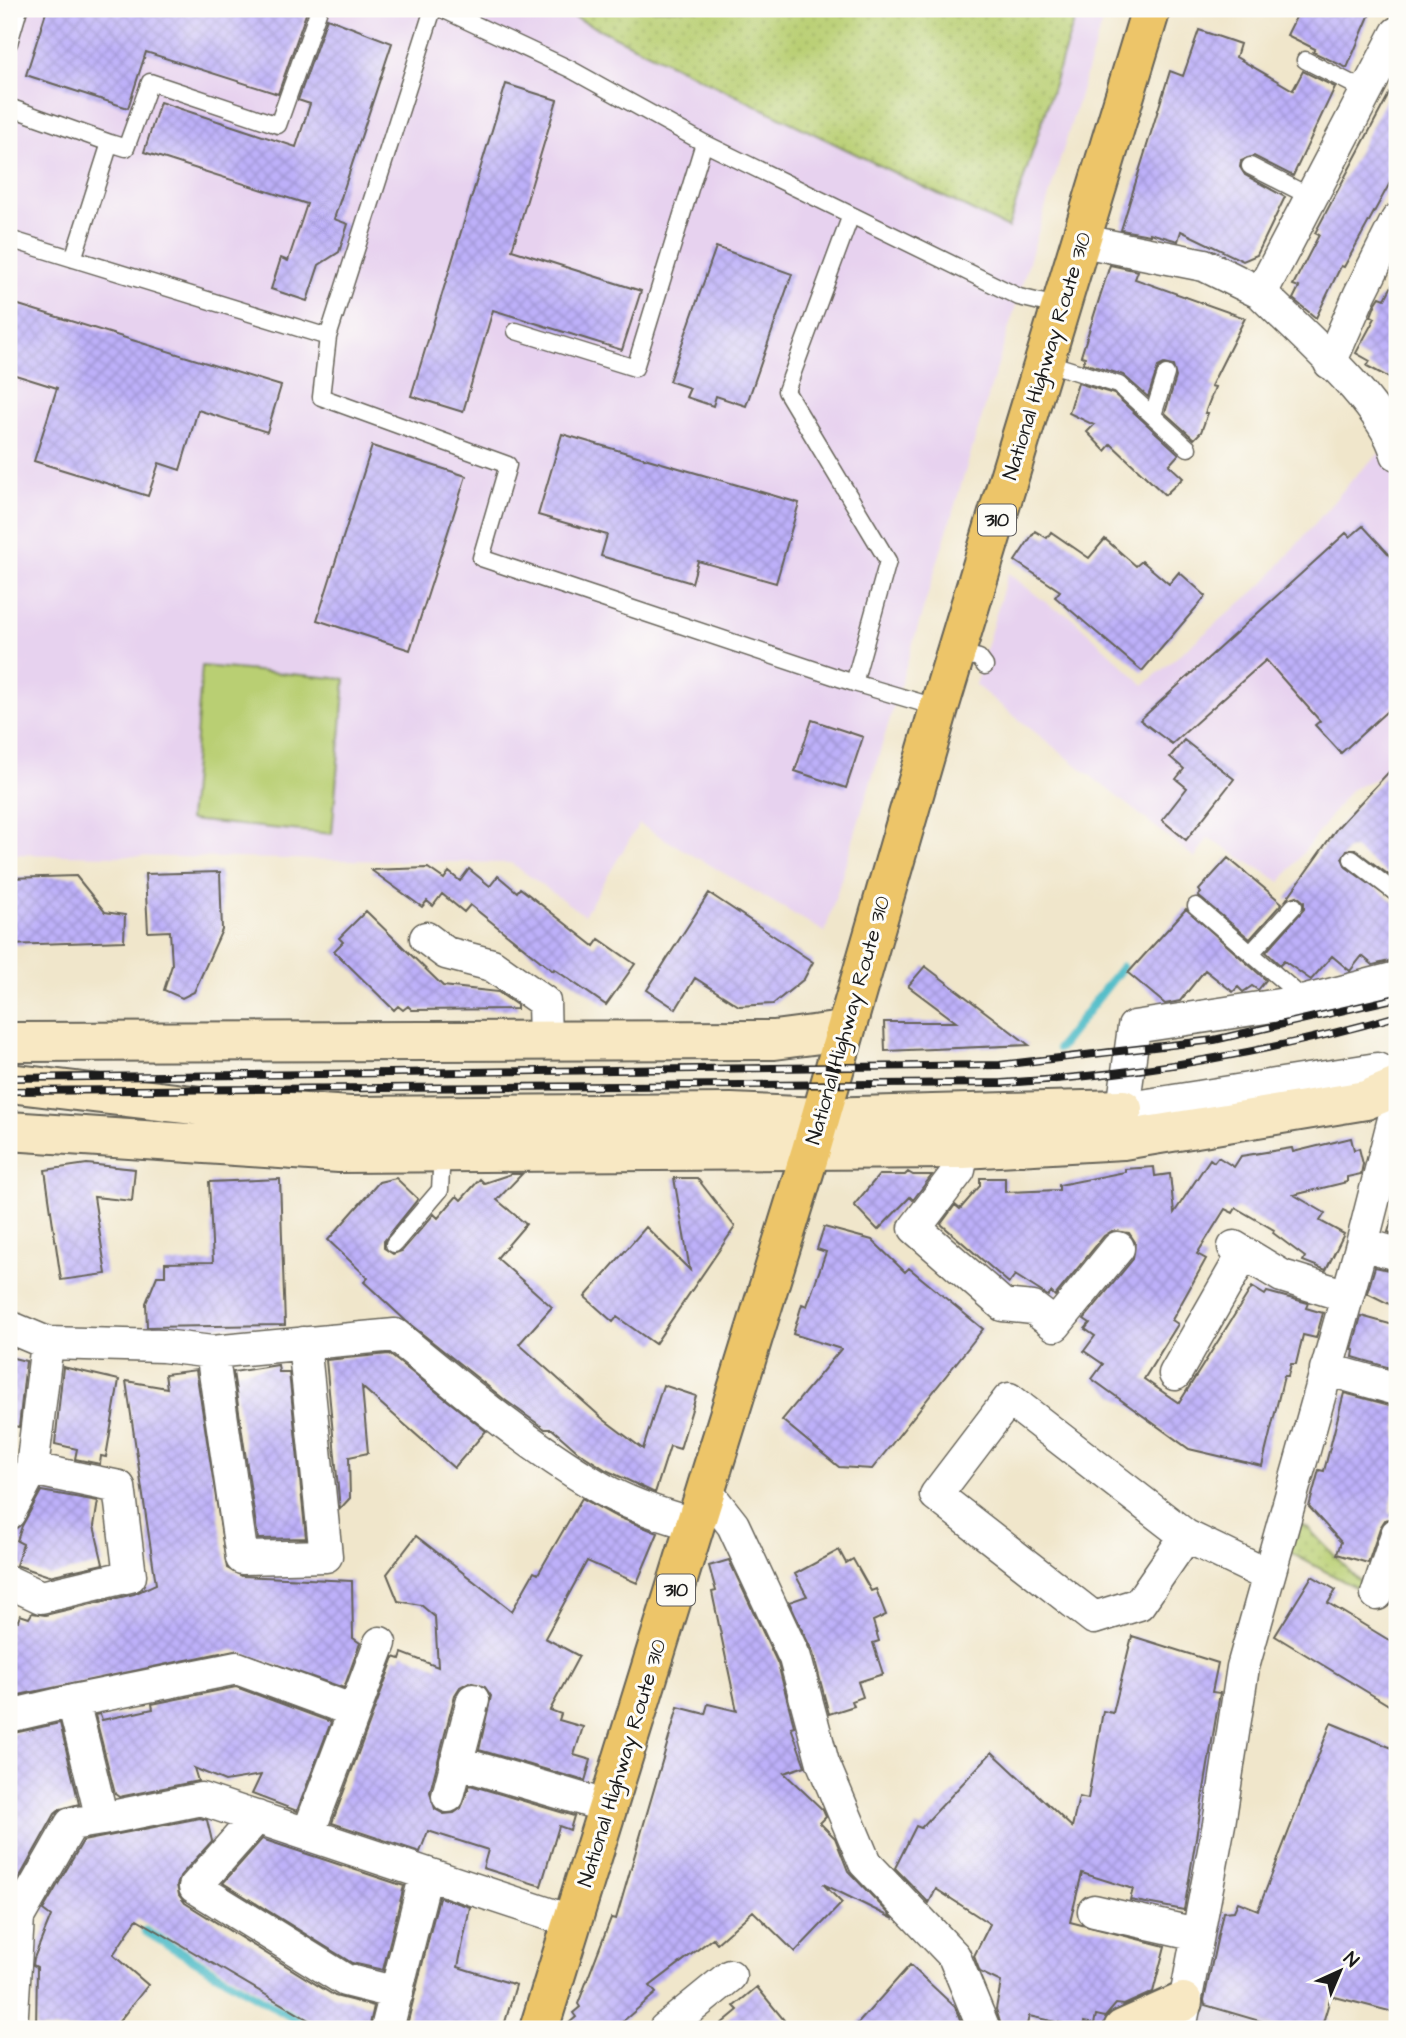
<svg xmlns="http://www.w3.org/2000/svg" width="1406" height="2038" font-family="'Architects Daughter',sans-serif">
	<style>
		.built { fill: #e7d2ef }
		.industrial { fill: #c8bfd8 }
		.park { fill: url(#park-dots); stroke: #6a7648; stroke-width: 2 }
		.garden { fill: #b9cf73; stroke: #6a7648; stroke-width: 2 }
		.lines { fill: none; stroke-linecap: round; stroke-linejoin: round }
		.stream { stroke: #4dbbc7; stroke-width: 9 }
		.building { fill: url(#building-cross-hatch) }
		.lane-casing { stroke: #666359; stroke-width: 19 }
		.street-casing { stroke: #666359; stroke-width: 35 }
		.secondary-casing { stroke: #666359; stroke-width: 42 }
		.highway-casing { stroke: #666359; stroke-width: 42 }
		.lane { stroke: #fff; stroke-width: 16 }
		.street { stroke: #fff; stroke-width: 32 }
		.secondary { stroke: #f8e8c3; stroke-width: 38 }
		.highway { stroke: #edc569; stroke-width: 38 }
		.rail-casing { stroke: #1c1c1c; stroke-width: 8 }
		.rail { stroke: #fdfcf7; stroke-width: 5; stroke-dasharray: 16; stroke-linecap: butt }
		.labels { text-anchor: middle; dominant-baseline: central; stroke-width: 6; stroke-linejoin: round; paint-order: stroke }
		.shield { fill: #fdfcf7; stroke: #605f5e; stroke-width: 2 }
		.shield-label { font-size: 19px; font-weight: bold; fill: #1c1c1c }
		.street-label { font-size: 21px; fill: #1c1c1c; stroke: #fdfcf7 }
	</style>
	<defs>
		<pattern id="park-dots" width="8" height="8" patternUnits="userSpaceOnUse" patternTransform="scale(1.75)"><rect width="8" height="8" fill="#b9cf73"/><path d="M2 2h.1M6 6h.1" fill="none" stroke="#9eb163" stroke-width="1.8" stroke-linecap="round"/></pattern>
		<pattern id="building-cross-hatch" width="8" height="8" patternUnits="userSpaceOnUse" patternTransform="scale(1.75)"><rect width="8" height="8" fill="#bdb0f9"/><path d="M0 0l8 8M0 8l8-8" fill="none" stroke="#a297d5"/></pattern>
	</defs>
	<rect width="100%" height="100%" fill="#fdfcf7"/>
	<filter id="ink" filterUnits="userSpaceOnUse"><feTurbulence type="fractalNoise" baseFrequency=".0143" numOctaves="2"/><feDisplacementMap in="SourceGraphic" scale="14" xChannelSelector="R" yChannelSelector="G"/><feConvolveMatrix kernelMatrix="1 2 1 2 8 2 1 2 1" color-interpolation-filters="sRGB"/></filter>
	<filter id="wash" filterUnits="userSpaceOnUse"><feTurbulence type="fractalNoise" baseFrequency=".00686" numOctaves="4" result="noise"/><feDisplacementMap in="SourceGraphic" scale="28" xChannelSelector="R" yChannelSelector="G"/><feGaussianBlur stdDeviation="1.57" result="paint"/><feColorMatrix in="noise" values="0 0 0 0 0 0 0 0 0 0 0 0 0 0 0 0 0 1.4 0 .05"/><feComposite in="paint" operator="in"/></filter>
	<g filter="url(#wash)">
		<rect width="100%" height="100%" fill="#f0e6cb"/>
		<path class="built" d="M 9,9 L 1106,9 L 825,932 L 639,824 L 584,915 L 511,863 L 9,854 Z
			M 1382,451 L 1397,471 L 1397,769 L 1350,790 L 1281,882 L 1208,838 L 1195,858 L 975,685 L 1008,573 L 1053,608 L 1070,616 L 1144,685 L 1265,582 L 1357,474 Z"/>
		<path class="industrial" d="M 1203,1980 L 1329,2018 L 1328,2029 L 1194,2028 Z"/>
		<path class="park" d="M 558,9 L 1078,9 L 1008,228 Z
			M 1298,1523 L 1308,1528 L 1363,1585 L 1360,1590 L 1289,1552 Z"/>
		<path class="garden" d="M 202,666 L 345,679 L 332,834 L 189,820 Z"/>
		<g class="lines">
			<path class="stream" d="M 1059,1048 L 1122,967
				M 145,1931 L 312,2029"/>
		</g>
		<g id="blocks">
			<path class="building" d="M 47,9 L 301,9 L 307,11 L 278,94 L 146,52 L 128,108 L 26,75 Z
				M 1300,9 L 1372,9 L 1347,68 L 1313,52 L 1315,49 L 1287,35 Z
				M 327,18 L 392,43 L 334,219 L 348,224 L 339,252 L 319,265 L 307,301 L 271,289 L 281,258 L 288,261 L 307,204 L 144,152 L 160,102 L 296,147 L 310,104 L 298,100 Z
				M 1199,30 L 1240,44 L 1236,57 L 1293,90 L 1303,71 L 1335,87 L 1293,176 L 1254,156 L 1241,161 L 1240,167 L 1245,175 L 1285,197 L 1257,255 L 1243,261 L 1181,231 L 1178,241 L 1150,233 L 1150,235 L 1121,230 L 1170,71 L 1183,76 Z
				M 1397,79 L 1397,170 L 1344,267 L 1341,266 L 1316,318 L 1293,299 L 1299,287 L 1293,285 L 1319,235 L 1315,233 Z
				M 506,84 L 557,100 L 512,250 L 641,291 L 622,350 L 493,310 L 463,412 L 411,396 Z
				M 716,247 L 792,274 L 746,406 L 716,396 L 713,406 L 686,397 L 690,388 L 669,381 Z
				M 1110,265 L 1138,271 L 1135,279 L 1245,318 L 1211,386 L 1215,387 L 1205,413 L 1208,413 L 1201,432 L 1194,439 L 1165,413 L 1176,377 L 1173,366 L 1164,364 L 1158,367 L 1148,397 L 1123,375 L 1083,363 L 1085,357 L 1081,356 Z
				M 1397,276 L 1397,382 L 1367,366 L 1370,361 L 1356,353 L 1375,318 L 1371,316 L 1376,303 L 1380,297 L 1385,299 Z
				M 9,302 L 281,386 L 267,432 L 198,410 L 180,470 L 159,463 L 148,496 L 34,461 L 57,388 L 9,373 Z
				M 1078,383 L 1114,394 L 1179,454 L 1169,465 L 1183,478 L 1165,495 L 1111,444 L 1105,451 L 1087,432 L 1094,425 L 1069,413 Z
				M 562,434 L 799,503 L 776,583 L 698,561 L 692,583 L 601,556 L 607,535 L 538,515 Z
				M 372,446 L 466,476 L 410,650 L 317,620 Z
				M 1363,526 L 1397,563 L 1397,702 L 1341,753 L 1315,725 L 1320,721 L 1266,660 L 1172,744 L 1140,720 L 1346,533 L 1350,537 Z
				M 1035,531 L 1047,538 L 1051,532 L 1089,558 L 1105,539 L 1136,566 L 1142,561 L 1169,584 L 1179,572 L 1206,596 L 1142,671 L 1055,597 L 1060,591 L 1015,561 Z
				M 812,720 L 863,737 L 846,788 L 795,771 Z
				M 1184,740 L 1234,779 L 1186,840 L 1162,820 L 1187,788 L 1176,779 L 1184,769 L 1170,757 Z
				M 1397,763 L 1397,881 L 1354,849 L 1347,850 L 1342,858 L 1346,867 L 1397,904 L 1397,952 L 1389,961 L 1373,965 L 1362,956 L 1350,971 L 1332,956 L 1311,980 L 1284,961 L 1280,965 L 1266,952 L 1304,909 L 1304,902 L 1297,896 L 1286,900 L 1337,828 Z
				M 1228,858 L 1282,903 L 1250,939 L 1198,896 L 1201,893 L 1199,890 Z
				M 428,868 L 444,879 L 449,872 L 460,881 L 469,869 L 490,886 L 498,876 L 517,892 L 520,888 L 594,946 L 599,939 L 635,964 L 606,1005 L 554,969 L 553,971 L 470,905 L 464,912 L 442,894 L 433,906 L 427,901 L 422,907 L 371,870 Z
				M 220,872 L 222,930 L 194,992 L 182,998 L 164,990 L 172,965 L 170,931 L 148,932 L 145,874 Z
				M 76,876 L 105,912 L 125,915 L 124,941 L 9,945 L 9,878 Z
				M 709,893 L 813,962 L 804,979 L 773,1004 L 739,1006 L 695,978 L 676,1009 L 647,990 Z
				M 1186,909 L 1266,980 L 1258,990 L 1252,986 L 1243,992 L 1238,987 L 1233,992 L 1205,970 L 1180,1001 L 1165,1004 L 1128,973 Z
				M 366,911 L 443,986 L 498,992 L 517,1005 L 517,1009 L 412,1010 L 408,1006 L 403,1010 L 398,1006 L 394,1010 L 334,951 L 343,942 L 339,938 Z
				M 925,966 L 1029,1045 L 885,1051 L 884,1022 L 956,1022 L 908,986 Z
				M 1351,1138 L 1354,1150 L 1359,1148 L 1363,1164 L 1361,1174 L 1347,1177 L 1347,1182 L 1294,1195 L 1325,1213 L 1320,1221 L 1344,1234 L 1326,1270 L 1303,1261 L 1305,1257 L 1273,1233 L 1274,1230 L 1236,1208 L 1233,1213 L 1225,1209 L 1197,1254 L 1206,1259 L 1172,1320 L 1178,1324 L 1144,1379 L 1179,1403 L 1252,1287 L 1265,1295 L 1267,1292 L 1308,1303 L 1306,1308 L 1323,1313 L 1316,1338 L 1303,1335 L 1296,1364 L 1291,1364 L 1288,1376 L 1284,1376 L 1262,1466 L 1189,1449 L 1092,1379 L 1103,1364 L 1084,1351 L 1095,1336 L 1085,1329 L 1090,1323 L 1084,1319 L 1133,1259 L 1135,1242 L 1129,1233 L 1112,1231 L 1104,1236 L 1055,1296 L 1051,1292 L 1048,1296 L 1015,1275 L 1009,1283 L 941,1224 L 955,1205 L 960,1209 L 980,1186 L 980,1178 L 1005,1178 L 1005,1192 L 1059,1190 L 1059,1185 L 1125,1172 L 1125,1169 L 1154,1167 L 1155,1176 L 1170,1174 L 1174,1213 L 1210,1159 L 1214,1162 L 1218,1157 L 1234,1167 L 1241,1156 L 1292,1148 L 1293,1152 Z
				M 87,1164 L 135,1169 L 132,1201 L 94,1197 L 106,1274 L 61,1280 L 45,1170 Z
				M 908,1172 L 913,1175 L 932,1175 L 913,1200 L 910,1197 L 878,1230 L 854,1205 L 879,1175 L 905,1175 Z
				M 511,1174 L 522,1174 L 497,1200 L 526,1224 L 497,1258 L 552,1307 L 519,1344 L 603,1419 L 643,1449 L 663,1385 L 696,1396 L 680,1449 L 670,1446 L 655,1493 L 606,1470 L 577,1451 L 552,1429 L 545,1429 L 505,1400 L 406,1321 L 364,1282 L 368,1278 L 328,1240 L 379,1182 L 396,1178 L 418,1199 L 384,1241 L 384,1248 L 393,1254 L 402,1251 L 434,1214 L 438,1218 L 457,1196 L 461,1200 L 480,1179 L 484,1183 Z
				M 674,1178 L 697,1178 L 735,1227 L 655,1344 L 617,1317 L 613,1322 L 585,1297 L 646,1227 L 690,1270 Z
				M 280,1179 L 285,1325 L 147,1327 L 146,1303 L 157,1276 L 165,1276 L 165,1263 L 213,1262 L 209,1182 Z
				M 1394,1213 L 1397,1214 L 1397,1235 L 1388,1232 Z
				M 824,1227 L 872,1240 L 905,1272 L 909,1268 L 983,1329 L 872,1469 L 839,1467 L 782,1420 L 841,1349 L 793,1334 L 802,1304 L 807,1306 L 826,1252 L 817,1249 Z
				M 1375,1267 L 1397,1272 L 1397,1308 L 1367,1293 Z
				M 1361,1316 L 1397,1326 L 1397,1370 L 1353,1357 L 1354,1350 L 1352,1349 Z
				M 389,1354 L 486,1431 L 454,1468 L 362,1387 L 368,1453 L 349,1457 L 350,1498 L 340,1509 L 326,1360 Z
				M 9,1357 L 26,1361 L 19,1427 L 9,1425 Z
				M 278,1365 L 279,1372 L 289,1372 L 306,1538 L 258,1539 L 233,1372 Z
				M 63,1367 L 119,1380 L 106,1457 L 101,1456 L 100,1464 L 75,1459 L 77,1449 L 55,1444 Z
				M 196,1370 L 227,1568 L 242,1576 L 352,1581 L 353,1638 L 360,1643 L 344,1688 L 234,1650 L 9,1697 L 9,1617 L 18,1621 L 20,1615 L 29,1618 L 32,1613 L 45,1615 L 134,1594 L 156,1584 L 126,1381 L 167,1388 L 165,1374 Z
				M 1344,1393 L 1397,1407 L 1397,1478 L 1389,1513 L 1397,1516 L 1385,1520 L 1380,1528 L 1368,1563 L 1337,1554 L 1341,1542 L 1309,1507 L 1319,1470 L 1324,1471 Z
				M 41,1491 L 98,1501 L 94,1526 L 103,1564 L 49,1576 L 16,1565 L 23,1544 L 17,1541 L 22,1526 Z
				M 582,1498 L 613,1515 L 658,1533 L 637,1583 L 587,1561 L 545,1638 L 579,1656 L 550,1710 L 561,1714 L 559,1720 L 583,1727 L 574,1755 L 591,1760 L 585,1781 L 479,1750 L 491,1696 L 485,1687 L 469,1682 L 460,1687 L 455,1695 L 430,1792 L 435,1809 L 444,1814 L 454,1813 L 461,1808 L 470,1785 L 574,1816 L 570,1830 L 559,1826 L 541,1886 L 483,1868 L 488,1850 L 428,1831 L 420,1852 L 332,1823 L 394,1657 L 400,1659 L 402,1653 L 438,1667 L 435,1617 L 421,1605 L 398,1601 L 387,1574 L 416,1536 L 512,1611 L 534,1572 L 538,1574 Z
				M 839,1550 L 846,1563 L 853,1559 L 871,1591 L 876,1589 L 886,1615 L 873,1621 L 879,1641 L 873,1643 L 883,1674 L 858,1682 L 863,1697 L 852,1701 L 854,1706 L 829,1714 L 813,1653 L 789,1602 L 807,1596 L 795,1574 Z
				M 729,1560 L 778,1664 L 794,1726 L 791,1727 L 805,1766 L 784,1773 L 823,1810 L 826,1817 L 820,1823 L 835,1838 L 848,1871 L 894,1919 L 823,1884 L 842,1903 L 795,1952 L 753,1911 L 717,1943 L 713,1938 L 650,1986 L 656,1993 L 614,2029 L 562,2029 L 576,2017 L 573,2013 L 580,2007 L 578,2004 L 611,1918 L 616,1919 L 678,1707 L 705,1714 L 708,1704 L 737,1711 L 712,1592 L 716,1591 L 709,1566 Z
				M 1312,1576 L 1336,1590 L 1328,1603 L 1397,1645 L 1397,1710 L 1275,1636 Z
				M 1132,1636 L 1218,1663 L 1212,1692 L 1220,1693 L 1184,1910 L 1130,1900 L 1133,1889 L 1082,1873 L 1070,1922 L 1165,1946 L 1153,1992 L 1124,2005 L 1116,2004 L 1105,2017 L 1096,2015 L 1094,2024 L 1084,2022 L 1082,2028 L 1029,2016 L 1026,2029 L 1002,2029 L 996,2009 L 1001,1982 L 980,1972 L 974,1956 L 990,1924 L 936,1889 L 929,1903 L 895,1868 L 916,1826 L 921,1828 L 992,1752 L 1072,1827 L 1079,1797 L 1088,1799 L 1103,1711 L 1113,1713 Z
				M 236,1687 L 331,1722 L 297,1811 L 252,1794 L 261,1775 L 225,1781 L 194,1768 L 198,1781 L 119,1797 L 115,1794 L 95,1715 L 100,1714 L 102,1720 L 153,1709 L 152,1704 Z
				M 60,1723 L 79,1804 L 61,1809 L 55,1814 L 13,1889 L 9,1886 L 9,1734 Z
				M 1331,1723 L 1397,1750 L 1397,2013 L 1331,1996 L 1321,2029 L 1287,2029 L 1205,2005 L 1204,2000 L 1223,1912 L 1234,1911 L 1238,1902 L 1258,1910 Z
				M 200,1818 L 207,1820 L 212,1841 L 181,1875 L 177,1885 L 179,1895 L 185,1903 L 335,1996 L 374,2006 L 369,2029 L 324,2029 L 137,1919 L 113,1955 L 148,1985 L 113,2029 L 36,2029 L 37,1967 L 33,1965 L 34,1958 L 51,1916 L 43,1910 L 83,1841 Z
				M 262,1839 L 404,1886 L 383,1970 L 352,1963 L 223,1883 Z
				M 439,1897 L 470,1907 L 458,1967 L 516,1985 L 503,2029 L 406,2029 Z
				M 910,1965 L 955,2007 L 964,2029 L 853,2029 Z
				M 757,1987 L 784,2020 L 772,2029 L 715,2029 L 738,2010 L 734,2006 Z"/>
		</g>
	</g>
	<g filter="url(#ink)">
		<use href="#blocks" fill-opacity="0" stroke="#666359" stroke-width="2"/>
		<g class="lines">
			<g class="lane-casing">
				<path id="lane" d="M 433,9 L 328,337 L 321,397 L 508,465 L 481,558 L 854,683
					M 442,9 L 570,69 L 704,143 L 1019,297 L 1061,307
					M 9,43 L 19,9
					M 1305,60 L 1366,91
					M 9,107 L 110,143 L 73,259
					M 110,143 L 126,148 L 150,82 L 278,125 L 319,9
					M 1250,166 L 1311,197
					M 851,215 L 786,391 L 888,561 L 854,683 L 939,708
					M 9,239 L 328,337
					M 516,331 L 635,368 L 704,143
					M 1045,362 L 1119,385 L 1188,448
					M 1153,415 L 1166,374
					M 957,652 L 979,658 L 985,666
					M 1352,859 L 1397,894
					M 1196,906 L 1305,1000
					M 1251,953 L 1294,906
					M 394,1244 L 440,1190 L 442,1152"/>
			</g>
			<g class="street-casing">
				<path id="street" d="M 1083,241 L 1204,265 L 1261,293 L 1397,33
					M 1261,293 C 1300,333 1383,402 1397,454
					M 1330,363 L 1360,294 L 1397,220
					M 426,938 L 446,953 L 492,965 L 544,1002 L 545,1041
					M 1123,1109 L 1377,1069 L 1397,1081
					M 1123,1131 L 1123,1109 L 1134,1027 L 1306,1001 L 1397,978
					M 963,1149 L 959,1170 L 915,1228 L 1003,1305 L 1033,1308 L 1055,1325 L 1118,1248
					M 1362,1244 L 1397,1254
					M 1234,1247 L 1282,1276 L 1347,1296
					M 9,1327 L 47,1343 L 163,1346 L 212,1352 L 395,1335 C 460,1388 525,1443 597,1486 C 626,1504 664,1516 697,1525
					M 212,1352 L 242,1558 L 326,1556 L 304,1343
					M 1326,1369 L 1397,1389
					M 1175,1374 L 1244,1253
					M 707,1492 L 733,1525 L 795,1658 L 823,1763 L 865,1863 L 954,1956 L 984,2029
					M 9,1513 L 32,1469 L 47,1343
					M 1186,1536 L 1139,1604 L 1094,1618 L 936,1495 L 1009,1399 L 1186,1536 L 1267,1575
					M 9,1582 L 41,1597 L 130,1576 L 119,1487 L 32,1469
					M 1377,1594 L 1397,1534
					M 354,1711 L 237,1668 L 73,1701 L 102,1819 L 201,1799 L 573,1922
					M 9,1716 L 73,1701
					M 456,1762 L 609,1807
					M 448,1796 L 473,1700
					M 257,1817 L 195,1887 L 345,1980 L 397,1993
					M 308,1834 L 380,1643
					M 1094,1911 L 1197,1934
					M 11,2029 L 18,1917 L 71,1824 L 102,1819
					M 387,2029 L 426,1874
					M 665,2029 L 730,1976
					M 1180,2029 L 1219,1824 L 1243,1667 L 1362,1244 L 1397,1107"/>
			</g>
			<g class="secondary-casing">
				<path id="secondary" d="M 9,1042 L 774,1040 L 843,1031
					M 9,1083 L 201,1106 L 350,1116 L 731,1113 L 820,1117 L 1123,1109
					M 9,1131 L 339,1153 L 963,1149 L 1123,1140 L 1366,1100 L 1397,1087
					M 1123,2029 L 1183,2002"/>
			</g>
			<g class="highway-casing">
				<path id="highway" d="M 539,2029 L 811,1150 L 939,708 L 1151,9"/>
			</g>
			<use href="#lane" class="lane"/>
			<use href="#street" class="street"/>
			<use href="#secondary" class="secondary"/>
			<use href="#highway" class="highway"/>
			<g class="rail-casing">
				<path id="rail" d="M 9,1078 L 1000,1065 L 1214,1040 L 1397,998
					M 9,1091 L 1002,1083 C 1136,1075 1268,1053 1397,1016"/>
			</g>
			<use href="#rail" class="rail"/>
		</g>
	</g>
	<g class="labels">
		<g class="shield">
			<rect x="978" y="504.5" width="38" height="31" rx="5"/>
			<rect x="657" y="1574.5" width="38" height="31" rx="5"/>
		</g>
		<g class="shield-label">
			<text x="997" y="520">310</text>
			<text x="676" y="1590">310</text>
		</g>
		<g class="street-label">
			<text transform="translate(1047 356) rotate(-73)">National Highway Route 310</text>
			<text transform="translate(848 1020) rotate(-74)">National Highway Route 310</text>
			<text transform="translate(622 1763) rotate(-73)">National Highway Route 310</text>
		</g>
	</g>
	<rect width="1406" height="2038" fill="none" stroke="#fdfcf7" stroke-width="35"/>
	<g transform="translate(1340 1971) rotate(44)" stroke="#fdfcf7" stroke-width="5" paint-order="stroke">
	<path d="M0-5L12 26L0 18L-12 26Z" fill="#1c1c1c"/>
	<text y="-10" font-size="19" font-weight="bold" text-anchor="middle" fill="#1c1c1c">N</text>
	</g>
</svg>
